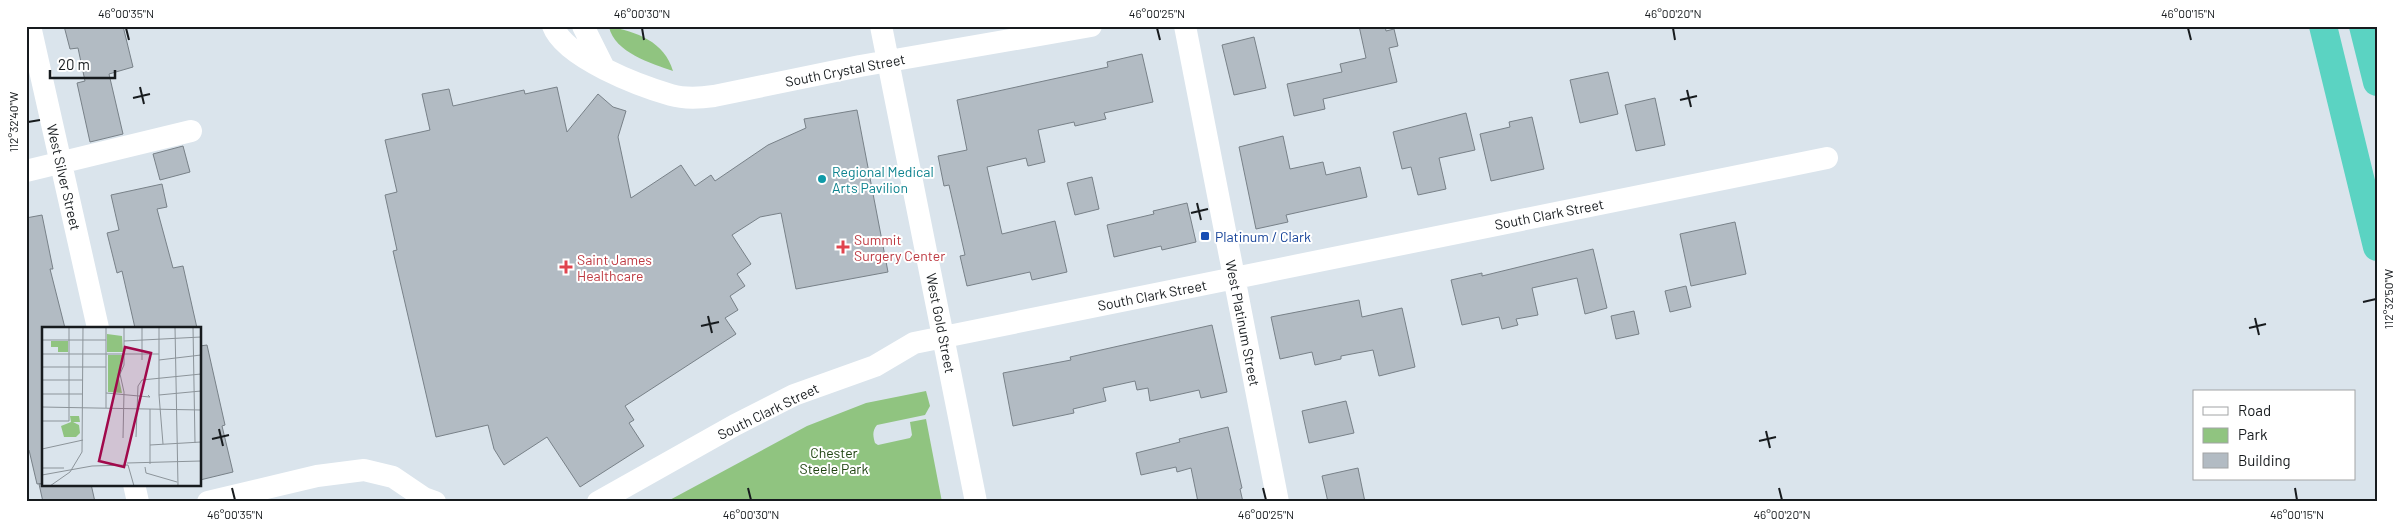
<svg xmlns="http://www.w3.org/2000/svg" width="2403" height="528" font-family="Barlow,sans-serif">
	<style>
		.green { fill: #90c480 }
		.building { fill: #b2bbc3; stroke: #788188 }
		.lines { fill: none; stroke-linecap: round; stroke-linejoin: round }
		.minor { stroke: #fff; stroke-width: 22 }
		.highway { stroke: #5bd3c2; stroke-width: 28 }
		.ticks { fill: none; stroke: #171b1e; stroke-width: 2 }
		.culture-dot { fill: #0f9aa8; stroke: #fff; stroke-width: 2 }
		.transit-dot { fill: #1a4fb4; stroke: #fff; stroke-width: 2 }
		.health-dot { fill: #e0444e; stroke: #fff; stroke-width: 2 }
		.labels { text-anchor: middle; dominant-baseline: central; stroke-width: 4; stroke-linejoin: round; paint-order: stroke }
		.street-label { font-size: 14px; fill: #171b1e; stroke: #fff }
		.culture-label { font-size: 14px; fill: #0d838f; stroke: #fff; text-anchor: start }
		.transit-label { font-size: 14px; fill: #164399; stroke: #fff; text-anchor: start }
		.health-label { font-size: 14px; fill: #be3a42; stroke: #fff; text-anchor: start }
		.park-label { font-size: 14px; fill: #1d420f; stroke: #fff }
		.inset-road { fill: none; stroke: #8c949a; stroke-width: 1 }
		.view { fill: #a1094b; fill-opacity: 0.15; stroke: #a1094b; stroke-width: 2.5 }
		.inset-edge { fill: none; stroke: #171b1e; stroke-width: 2.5 }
		.neatline { fill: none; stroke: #171b1e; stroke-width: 2 }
		.ticks-label { font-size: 12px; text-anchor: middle; fill: #171b1e }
	</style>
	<rect width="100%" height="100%" fill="#dae4ec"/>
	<path class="green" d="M 609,27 C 636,31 665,42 673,71 C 651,63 615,53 609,27 Z
		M 926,391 L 930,406 L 925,415 L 877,425 C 872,431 873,436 875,443 L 878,445 L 910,438 L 912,435 L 910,422 L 926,419 L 942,502 L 666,502 L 807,426 L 866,403 Z"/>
	<path class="building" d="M 64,26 L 123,26 L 133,67 L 109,74 L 123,134 L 90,142 L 77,83 L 85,81 L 78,48 L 70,49 Z
		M 1359,26 L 1385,26 L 1386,31 L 1394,29 L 1398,46 L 1389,48 L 1397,82 L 1323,99 L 1325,109 L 1294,116 L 1287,84 L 1342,72 L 1340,64 L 1366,58 Z
		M 1254,37 L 1266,88 L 1234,95 L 1222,45 Z
		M 1142,54 L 1153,102 L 1104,113 L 1106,119 L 1075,126 L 1074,122 L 1038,130 L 1045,162 L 1028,166 L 1026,158 L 987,167 L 1002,234 L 1055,221 L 1067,272 L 1032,280 L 1030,272 L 967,286 L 960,256 L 965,255 L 949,185 L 944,186 L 938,156 L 967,150 L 957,100 L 1108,67 L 1107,62 Z
		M 1608,72 L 1618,114 L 1580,123 L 1570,80 Z
		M 557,87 L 567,132 L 598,94 L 613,107 L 626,111 L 618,137 L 631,198 L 681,165 L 695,186 L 711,175 L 715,181 L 768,145 L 806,128 L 804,119 L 857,110 L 888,272 L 796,289 L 781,213 L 760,217 L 732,235 L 751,264 L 737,274 L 745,286 L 730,296 L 738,310 L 725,318 L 736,334 L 625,406 L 634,420 L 629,423 L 644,446 L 580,487 L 547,437 L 504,465 L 494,449 L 488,425 L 436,437 L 393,251 L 397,250 L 385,195 L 397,192 L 385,140 L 430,130 L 422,94 L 449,89 L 453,106 L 524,90 L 525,94 Z
		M 1655,98 L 1665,145 L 1636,151 L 1625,105 Z
		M 1466,113 L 1475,150 L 1439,158 L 1446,189 L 1418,195 L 1411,167 L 1402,169 L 1393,132 Z
		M 1532,117 L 1544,169 L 1491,181 L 1480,134 L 1510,127 L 1509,122 Z
		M 1283,136 L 1290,169 L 1323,162 L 1326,175 L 1360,167 L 1367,197 L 1286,215 L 1288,222 L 1256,229 L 1239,147 Z
		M 183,146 L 190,172 L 160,180 L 153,154 Z
		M 1092,177 L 1099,209 L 1075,215 L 1067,183 Z
		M 162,184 L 167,207 L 157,209 L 173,268 L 183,266 L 197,328 L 135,328 L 122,271 L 117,273 L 107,233 L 119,230 L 111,195 Z
		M 1187,203 L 1196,242 L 1162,250 L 1161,246 L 1114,257 L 1107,225 L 1154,214 L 1153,211 Z
		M 42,215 L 53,269 L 50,269 L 65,328 L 44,328 L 44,483 L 37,484 L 29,450 L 26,450 L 26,218 Z
		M 1735,222 L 1746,274 L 1691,286 L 1680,234 Z
		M 1593,249 L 1607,308 L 1585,314 L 1577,278 L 1532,288 L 1538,315 L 1516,319 L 1518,325 L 1502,329 L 1499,317 L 1462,325 L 1451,280 L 1482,273 L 1482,276 Z
		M 1686,286 L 1691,307 L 1670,312 L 1665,291 Z
		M 1359,300 L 1362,317 L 1402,308 L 1415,367 L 1379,376 L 1373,350 L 1341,356 L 1341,359 L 1315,365 L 1312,352 L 1280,359 L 1271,317 Z
		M 1634,311 L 1639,334 L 1616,339 L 1611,316 Z
		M 1212,325 L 1227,392 L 1201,398 L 1199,390 L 1150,401 L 1148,388 L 1137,390 L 1135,381 L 1103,388 L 1106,401 L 1073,409 L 1074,413 L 1013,426 L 1003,373 L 1071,360 L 1070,357 Z
		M 207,345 L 225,425 L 222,426 L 233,472 L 200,480 L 200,346 Z
		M 1346,401 L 1354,433 L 1309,443 L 1302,411 Z
		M 1228,427 L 1242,488 L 1240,489 L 1243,502 L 1198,502 L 1191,468 L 1177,472 L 1176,467 L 1141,475 L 1136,453 L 1180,442 L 1179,439 Z
		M 1358,468 L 1365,502 L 1328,502 L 1322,476 Z
		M 39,484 L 91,484 L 95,502 L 43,502 Z"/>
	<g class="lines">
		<path class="minor" d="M 30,26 L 98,328
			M 553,26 C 565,58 640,86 671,95 C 685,99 700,98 714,96 L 860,66 L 1091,26
			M 583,26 L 604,68
			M 881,26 L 976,502
			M 1185,26 L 1278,502
			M 26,171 L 191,131
			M 134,484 L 138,502
			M 208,502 L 317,476 L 364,470 L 393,477 L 424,498 L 435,502
			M 598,502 L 735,425 L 794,395 L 875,366 L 914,343 L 1827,158"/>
		<path class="highway" d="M 2323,26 L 2377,247
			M 2363,26 L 2377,82"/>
	</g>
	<path class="ticks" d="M 126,28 L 129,40M 642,28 L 644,40M 1157,28 L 1160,40M 1673,28 L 1675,40M 2188,28 L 2191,40M 140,87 L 144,104M 1687,90 L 1691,107M 133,98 L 150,94M 1680,100 L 1697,96M 28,122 L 40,120M 1197,203 L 1201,220M 1191,213 L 1208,209M 2363,302 L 2376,299M 708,316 L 712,333M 2255,318 L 2259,335M 701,326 L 719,322M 2249,328 L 2266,324M 219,429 L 223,446M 1766,431 L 1770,448M 212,439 L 229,435M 1759,441 L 1776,437M 232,488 L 235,500M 748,488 L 751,500M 1263,488 L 1266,500M 1779,488 L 1782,500M 2295,488 L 2297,500"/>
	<circle class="culture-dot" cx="822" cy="179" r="5"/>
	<rect class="transit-dot" x="1200" y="231" width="10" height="10" rx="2.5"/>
	<g class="health-dot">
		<path d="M840.5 239.5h5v5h5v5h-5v5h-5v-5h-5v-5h5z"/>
		<path d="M563.5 259.5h5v5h5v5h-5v5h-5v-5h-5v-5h5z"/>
	</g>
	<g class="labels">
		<g class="street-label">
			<text transform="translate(845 70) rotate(-11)">South Crystal Street</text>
			<text transform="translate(64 177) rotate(77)">West Silver Street</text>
			<text transform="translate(1549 214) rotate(-11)">South Clark Street</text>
			<text transform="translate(1152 295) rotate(-11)">South Clark Street</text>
			<text transform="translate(941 323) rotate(79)">West Gold Street</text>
			<text transform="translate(1243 323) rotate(79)">West Platinum Street</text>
			<text transform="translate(768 411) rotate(-26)">South Clark Street</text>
		</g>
		<g class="culture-label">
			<text x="832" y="171">Regional Medical<tspan x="832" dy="16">Arts Pavilion</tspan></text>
		</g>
		<g class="transit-label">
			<text x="1215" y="236">Platinum / Clark</text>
		</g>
		<g class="health-label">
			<text x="854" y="239">Summit<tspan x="854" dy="16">Surgery Center</tspan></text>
			<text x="577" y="259">Saint James<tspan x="577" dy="16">Healthcare</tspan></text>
		</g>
		<g class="park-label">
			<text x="834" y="452">Chester<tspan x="834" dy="16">Steele Park</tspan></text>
		</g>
	</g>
	<g transform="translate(42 327)">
		<rect width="159" height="159" fill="#dae4ec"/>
		<path d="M 65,7 L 80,9 L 81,25 L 65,25 ZM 9,14 L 26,14 L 26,25 L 16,25 L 16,20 L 9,20 ZM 66,28 L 81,28 L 76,47 L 80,66 L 66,65 ZM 28,89 L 37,89 L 38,95 L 31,95 L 37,98 L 38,106 L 34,110 L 22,110 L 19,99 L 29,95 Z" fill="#90c480"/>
		<path class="inset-road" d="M 100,0 L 100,33M 117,0 L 117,68 L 121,117M 133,0 L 136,159M 151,0 L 153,116M 0,13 L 64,13M 82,14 L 159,10M 0,27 L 117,27M 117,33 L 159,28M 0,39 L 0,0M 0,40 L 64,40M 0,53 L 41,53M 0,56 L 0,79M 64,66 L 108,70 L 106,68M 0,67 L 41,67M 117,68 L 159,64M 0,80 L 159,83M 64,81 L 64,0M 0,94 L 27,94 L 27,0M 94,110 L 96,59 L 100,53 L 159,47M 81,111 L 82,65 L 78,47 L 82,38 L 82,0M 108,118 L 159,115M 0,122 L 41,113M 85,136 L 159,134M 108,137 L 108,82M 86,138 L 92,159M 103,140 L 104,146 L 135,155M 0,141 L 22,141M 0,148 L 50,139 L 86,138M 8,159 L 28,145 L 40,125 L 41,0"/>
		<path class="view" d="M 83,20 L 109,26 L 82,140 L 57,134 Z"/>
		<rect width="159" height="159" class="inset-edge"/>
	</g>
	<rect width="2403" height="528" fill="none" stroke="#ffffff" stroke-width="55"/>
	<rect x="2193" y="390" width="162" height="90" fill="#ffffff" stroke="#a2a4a5"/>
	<rect x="2203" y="407" width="25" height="8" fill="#ffffff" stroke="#a2a4a5"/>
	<text x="2238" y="416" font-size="15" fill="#171b1e">Road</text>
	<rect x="2203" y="428" width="25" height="15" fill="#90c480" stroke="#a2a4a5"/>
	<text x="2238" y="440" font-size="15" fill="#171b1e">Park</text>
	<rect x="2203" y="453" width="25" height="15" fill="#b2bbc3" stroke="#a2a4a5"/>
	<text x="2238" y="466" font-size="15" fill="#171b1e">Building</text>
	<path d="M50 70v8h65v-8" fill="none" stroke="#171b1e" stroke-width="2.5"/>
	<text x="58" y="70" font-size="15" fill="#171b1e" stroke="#ffffff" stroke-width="4" paint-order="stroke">20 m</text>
	<rect x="28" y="28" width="2348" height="472" class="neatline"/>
	<g class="ticks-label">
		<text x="126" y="18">46°00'35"N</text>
		<text x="642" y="18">46°00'30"N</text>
		<text x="1157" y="18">46°00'25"N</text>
		<text x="1673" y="18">46°00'20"N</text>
		<text x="2188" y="18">46°00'15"N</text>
		<text transform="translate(14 122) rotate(-90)" y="4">112°32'40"W</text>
		<text transform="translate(2389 299) rotate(-90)" y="4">112°32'50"W</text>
		<text x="235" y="519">46°00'35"N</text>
		<text x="751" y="519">46°00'30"N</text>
		<text x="1266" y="519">46°00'25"N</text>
		<text x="1782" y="519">46°00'20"N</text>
		<text x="2297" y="519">46°00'15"N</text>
	</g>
</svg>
